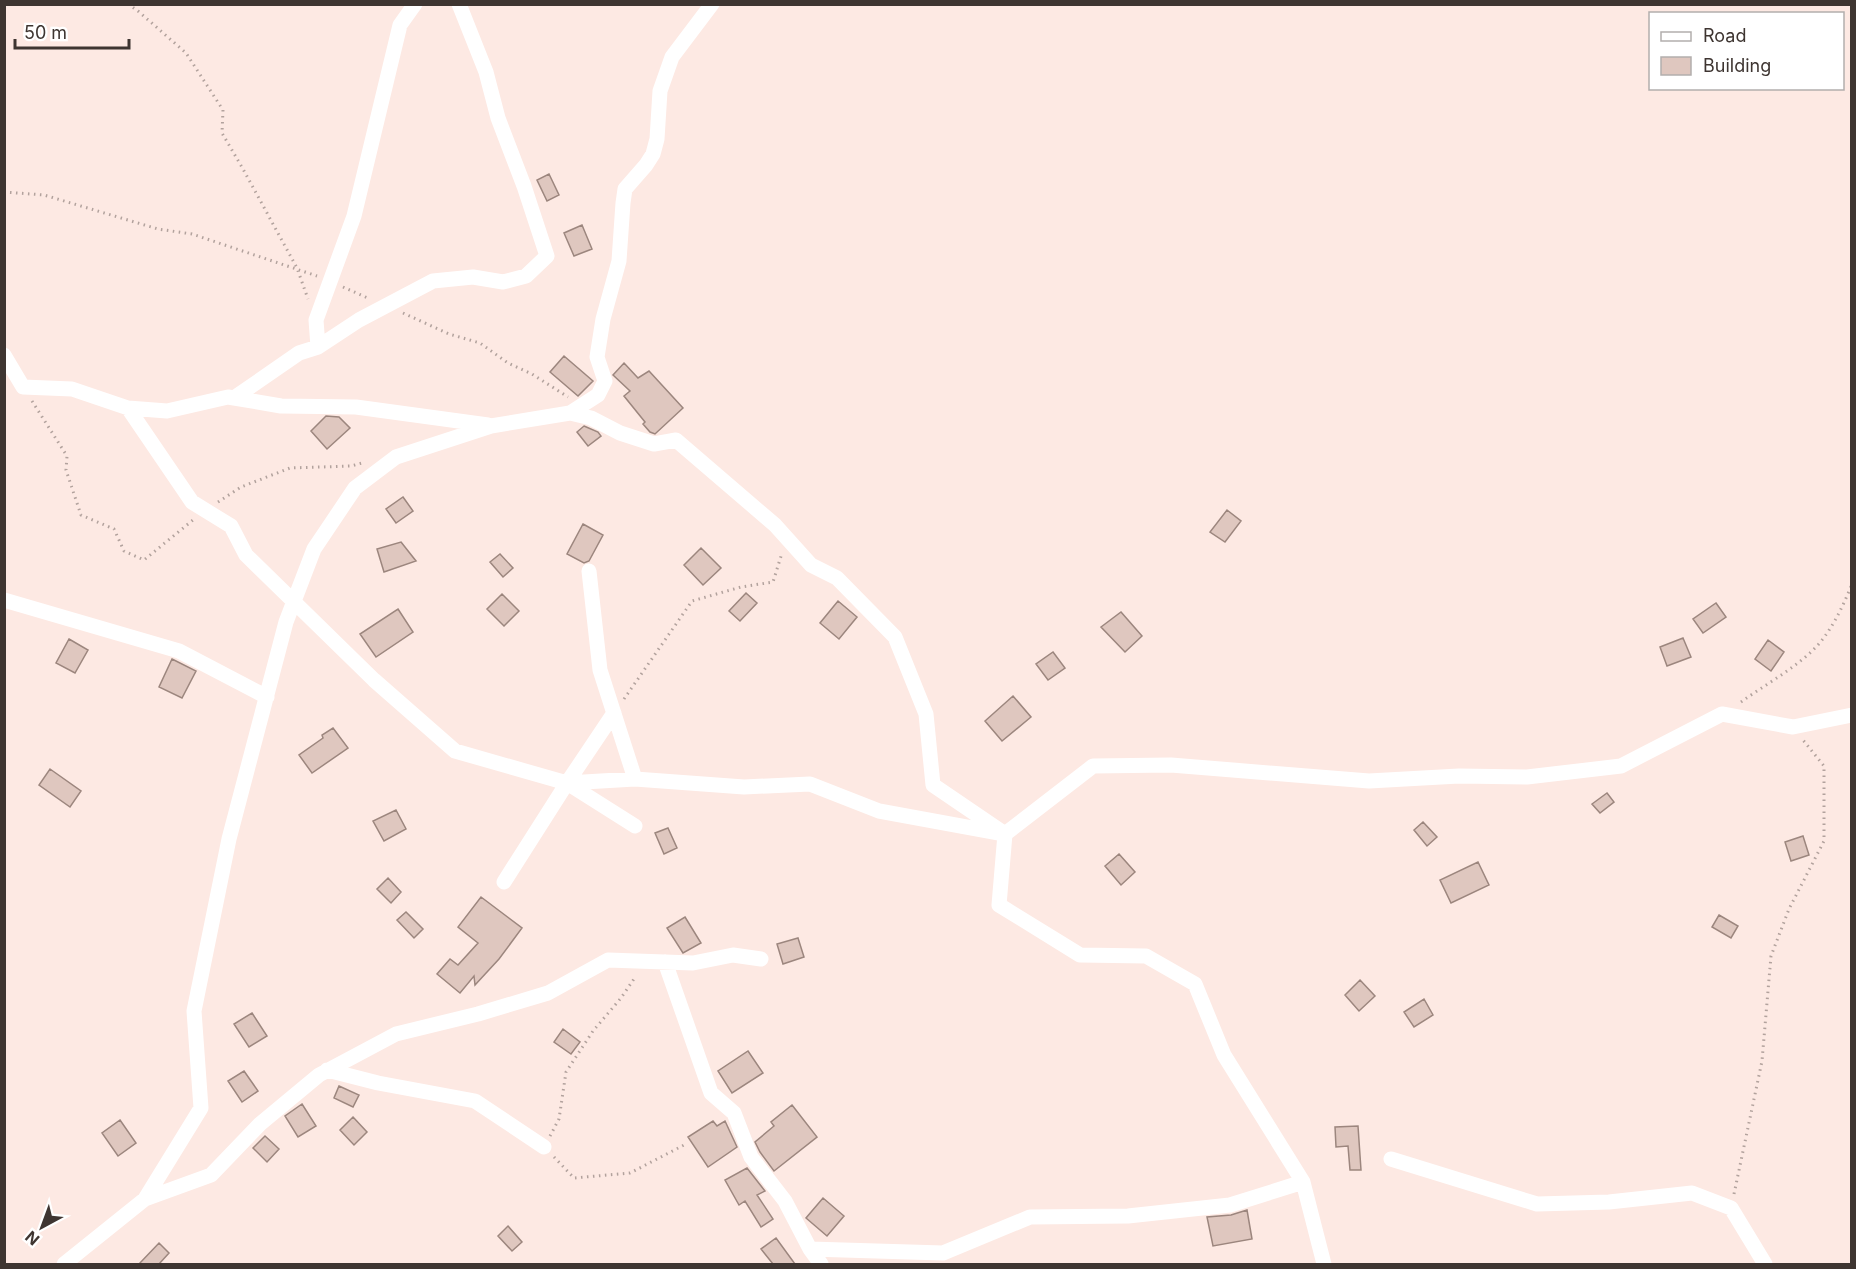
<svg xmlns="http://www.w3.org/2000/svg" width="1856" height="1269" font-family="Inter,sans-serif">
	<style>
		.building { fill: #dfc7bf; stroke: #9c867e; stroke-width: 1.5 }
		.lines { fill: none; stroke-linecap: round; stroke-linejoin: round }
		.path { stroke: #b2a29d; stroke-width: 3; stroke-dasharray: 1.5 4.5; stroke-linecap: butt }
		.minor { stroke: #fff; stroke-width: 15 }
	</style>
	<rect width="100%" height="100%" fill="#fde9e3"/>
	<path class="building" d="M 549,174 L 559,195 L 547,201 L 537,180 Z
		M 582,225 L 592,249 L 574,256 L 564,233 Z
		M 564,356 L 593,381 L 578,396 L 550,372 Z
		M 624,363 L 638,378 L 649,371 L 683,408 L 655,434 L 650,432 L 643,424 L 645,422 L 624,396 L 630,391 L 613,375 Z
		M 326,416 L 339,417 L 350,428 L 327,449 L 311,431 Z
		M 584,426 L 598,432 L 601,436 L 588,446 L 577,432 Z
		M 403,497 L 413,511 L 396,523 L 386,509 Z
		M 1227,510 L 1241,521 L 1225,542 L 1210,532 Z
		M 583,524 L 603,535 L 589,561 L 584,563 L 567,554 Z
		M 401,542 L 416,561 L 384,572 L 377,549 Z
		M 701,548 L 721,568 L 703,585 L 684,565 Z
		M 500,554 L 513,568 L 503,577 L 490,562 Z
		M 746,593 L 757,603 L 740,621 L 729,611 Z
		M 502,594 L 519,611 L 504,626 L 487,609 Z
		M 838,601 L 857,617 L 839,639 L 820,623 Z
		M 1716,603 L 1726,617 L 1703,633 L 1693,619 Z
		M 398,609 L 413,632 L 376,657 L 360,634 Z
		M 1121,612 L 1142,636 L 1125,652 L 1101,627 Z
		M 1683,638 L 1691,657 L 1667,666 L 1660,647 Z
		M 69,639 L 88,650 L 75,673 L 56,663 Z
		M 1768,640 L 1784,652 L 1771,671 L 1755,659 Z
		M 1053,652 L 1065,668 L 1048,680 L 1036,664 Z
		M 172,659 L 196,671 L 182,698 L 159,687 Z
		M 1013,696 L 1031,717 L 1002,741 L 985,721 Z
		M 333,728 L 348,748 L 312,773 L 299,755 L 323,738 L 322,735 Z
		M 50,769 L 81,791 L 70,807 L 39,785 Z
		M 1607,793 L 1614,802 L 1600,813 L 1592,804 Z
		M 396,810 L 406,829 L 384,841 L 373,821 Z
		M 1423,822 L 1437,837 L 1427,846 L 1414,830 Z
		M 668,828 L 677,848 L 664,854 L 655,833 Z
		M 1803,836 L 1809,855 L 1791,861 L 1785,842 Z
		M 1119,854 L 1135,872 L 1121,885 L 1105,866 Z
		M 1478,862 L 1489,885 L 1451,903 L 1440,880 Z
		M 388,878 L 401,892 L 391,903 L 377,889 Z
		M 481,897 L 522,928 L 499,959 L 475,985 L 474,976 L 460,993 L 437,974 L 450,959 L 458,965 L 478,943 L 458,927 Z
		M 406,912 L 423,929 L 414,938 L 397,920 Z
		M 1719,915 L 1738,926 L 1731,938 L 1712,927 Z
		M 685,917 L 701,943 L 683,953 L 667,928 Z
		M 798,938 L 804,957 L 783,964 L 777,944 Z
		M 1360,980 L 1375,996 L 1359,1011 L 1345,995 Z
		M 1424,999 L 1433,1015 L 1414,1027 L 1404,1012 Z
		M 252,1013 L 267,1036 L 249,1047 L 234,1024 Z
		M 563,1029 L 580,1042 L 571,1054 L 554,1042 Z
		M 748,1051 L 763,1073 L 732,1093 L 718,1071 Z
		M 244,1071 L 258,1091 L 242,1102 L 228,1081 Z
		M 339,1086 L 359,1095 L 353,1107 L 334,1098 Z
		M 302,1104 L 316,1126 L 298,1137 L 285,1116 Z
		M 792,1105 L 817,1137 L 774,1171 L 760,1152 L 755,1142 L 774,1126 L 771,1122 Z
		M 353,1117 L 367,1132 L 354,1145 L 340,1130 Z
		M 120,1120 L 136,1143 L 118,1156 L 102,1133 Z
		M 713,1121 L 717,1126 L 725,1121 L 737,1147 L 708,1167 L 688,1137 Z
		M 1358,1126 L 1361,1170 L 1350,1170 L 1348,1146 L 1336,1147 L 1335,1127 Z
		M 265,1136 L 279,1149 L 267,1162 L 253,1148 Z
		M 747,1168 L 765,1191 L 757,1195 L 773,1219 L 761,1227 L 745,1201 L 739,1205 L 725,1180 Z
		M 823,1198 L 844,1216 L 827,1236 L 806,1218 Z
		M 1247,1210 L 1252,1239 L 1213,1246 L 1207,1217 L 1231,1215 Z
		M 508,1226 L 522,1242 L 512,1251 L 498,1236 Z
		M 776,1238 L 795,1264 L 773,1264 L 761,1249 Z
		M 159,1243 L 169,1253 L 159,1264 L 139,1264 Z"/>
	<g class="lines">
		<path class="path" d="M 128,4 L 138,11 L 186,53 L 223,110 L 222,133 L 243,169 L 297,268 L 308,299
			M 4,192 L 44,195 L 158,229 L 192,234 L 317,276
			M 343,287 L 370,299
			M 403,313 L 449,334 L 480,343 L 508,363 L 532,374 L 568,397
			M 32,401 L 67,456 L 66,470 L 81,515 L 114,529 L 124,551 L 144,560 L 193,520
			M 218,502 L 241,487 L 290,468 L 351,466 L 362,463
			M 624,699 L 692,601 L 741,587 L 773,582 L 782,553
			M 1741,702 C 1766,684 1796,668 1817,646 C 1833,628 1843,606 1852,584
			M 550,1136 L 559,1119 L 566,1072 L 593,1031 L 621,998 L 636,976
			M 554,1157 L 574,1178 L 630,1173 L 686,1144
			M 1734,1194 L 1762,1061 L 1771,956 L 1789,909 L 1824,841 L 1824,766 L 1803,740"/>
		<path class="minor" d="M 318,347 L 316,320 L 354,216 L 400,25 L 415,4
			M 4,355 L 23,387 L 72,389 L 128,408 L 167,411 L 228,397 L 281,406 L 356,407 L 488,425
			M 234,398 L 299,353 L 318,347 L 359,320 L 433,281 L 473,277 L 503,282 L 526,276 L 547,256 L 524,186 L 498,118 L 486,72 L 459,4
			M 128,408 L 192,502 L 231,526 L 246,555 L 374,680 L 455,751 L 567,783 L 614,713
			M 570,413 L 598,395 L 605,381 L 597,357 L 603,319 L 619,261 L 623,203 L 625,189 L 646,165 L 653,154 L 657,139 L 660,91 L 672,57 L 712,4
			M 589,571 L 600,670 L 635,779 L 744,787 L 810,784 L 879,811 L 999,833
			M 4,600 L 179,651 L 267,697
			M 635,779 L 567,783 L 635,826
			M 504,882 L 567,783
			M 665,962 L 711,1093 L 734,1113 L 751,1157 L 785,1201 L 810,1249
			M 327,1070 L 378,1083 L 475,1101 L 544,1147
			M 1391,1159 L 1537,1204 L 1609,1202 L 1692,1193 L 1731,1208 L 1765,1264
			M 145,1199 L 211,1175 L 260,1124 L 319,1075 L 396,1034 L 478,1014 L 548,993 L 608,960 L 693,963 L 733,955 L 761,959
			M 64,1264 L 145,1199 L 201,1108 L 194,1011 L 229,839 L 286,622 L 314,549 L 355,488 L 396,457 L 491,426 L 570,413 L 591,418 L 620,433 L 654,444 L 676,440 L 775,525 L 811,565 L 837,578 L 895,637 L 926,714 L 933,785 L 1005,834
			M 821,1264 L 810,1249 L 943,1253 L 1030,1217 L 1128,1216 L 1230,1205 L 1303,1182
			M 1324,1264 L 1303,1182 L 1224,1055 L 1195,984 L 1146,956 L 1080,955 L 999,905 L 1005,834 L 1093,766 L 1171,765 L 1369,781 L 1459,776 L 1527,777 L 1621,766 L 1722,714 L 1793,727 L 1852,715"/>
	</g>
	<rect width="1856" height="1269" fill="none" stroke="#3e3531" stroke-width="12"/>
	<rect x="1649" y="12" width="195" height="78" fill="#ffffff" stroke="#b2aead" stroke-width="1.5"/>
	<rect x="1661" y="32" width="30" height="9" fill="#ffffff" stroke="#b2aead" stroke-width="1.5"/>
	<text x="1703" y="42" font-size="18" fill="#3e3531">Road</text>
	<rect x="1661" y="57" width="30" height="18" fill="#dfc7bf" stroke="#b2aead" stroke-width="1.5"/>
	<text x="1703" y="72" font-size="18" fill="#3e3531">Building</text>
	<g transform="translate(42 1227) rotate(221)" stroke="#ffffff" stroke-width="4.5" paint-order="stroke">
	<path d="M0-4.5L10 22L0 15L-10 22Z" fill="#3e3531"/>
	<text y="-9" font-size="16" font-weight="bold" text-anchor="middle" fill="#3e3531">N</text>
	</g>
	<path d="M15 39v9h114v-9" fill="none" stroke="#3e3531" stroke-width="3"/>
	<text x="24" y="39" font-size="18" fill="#3e3531" stroke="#ffffff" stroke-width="4.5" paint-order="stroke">50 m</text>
</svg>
